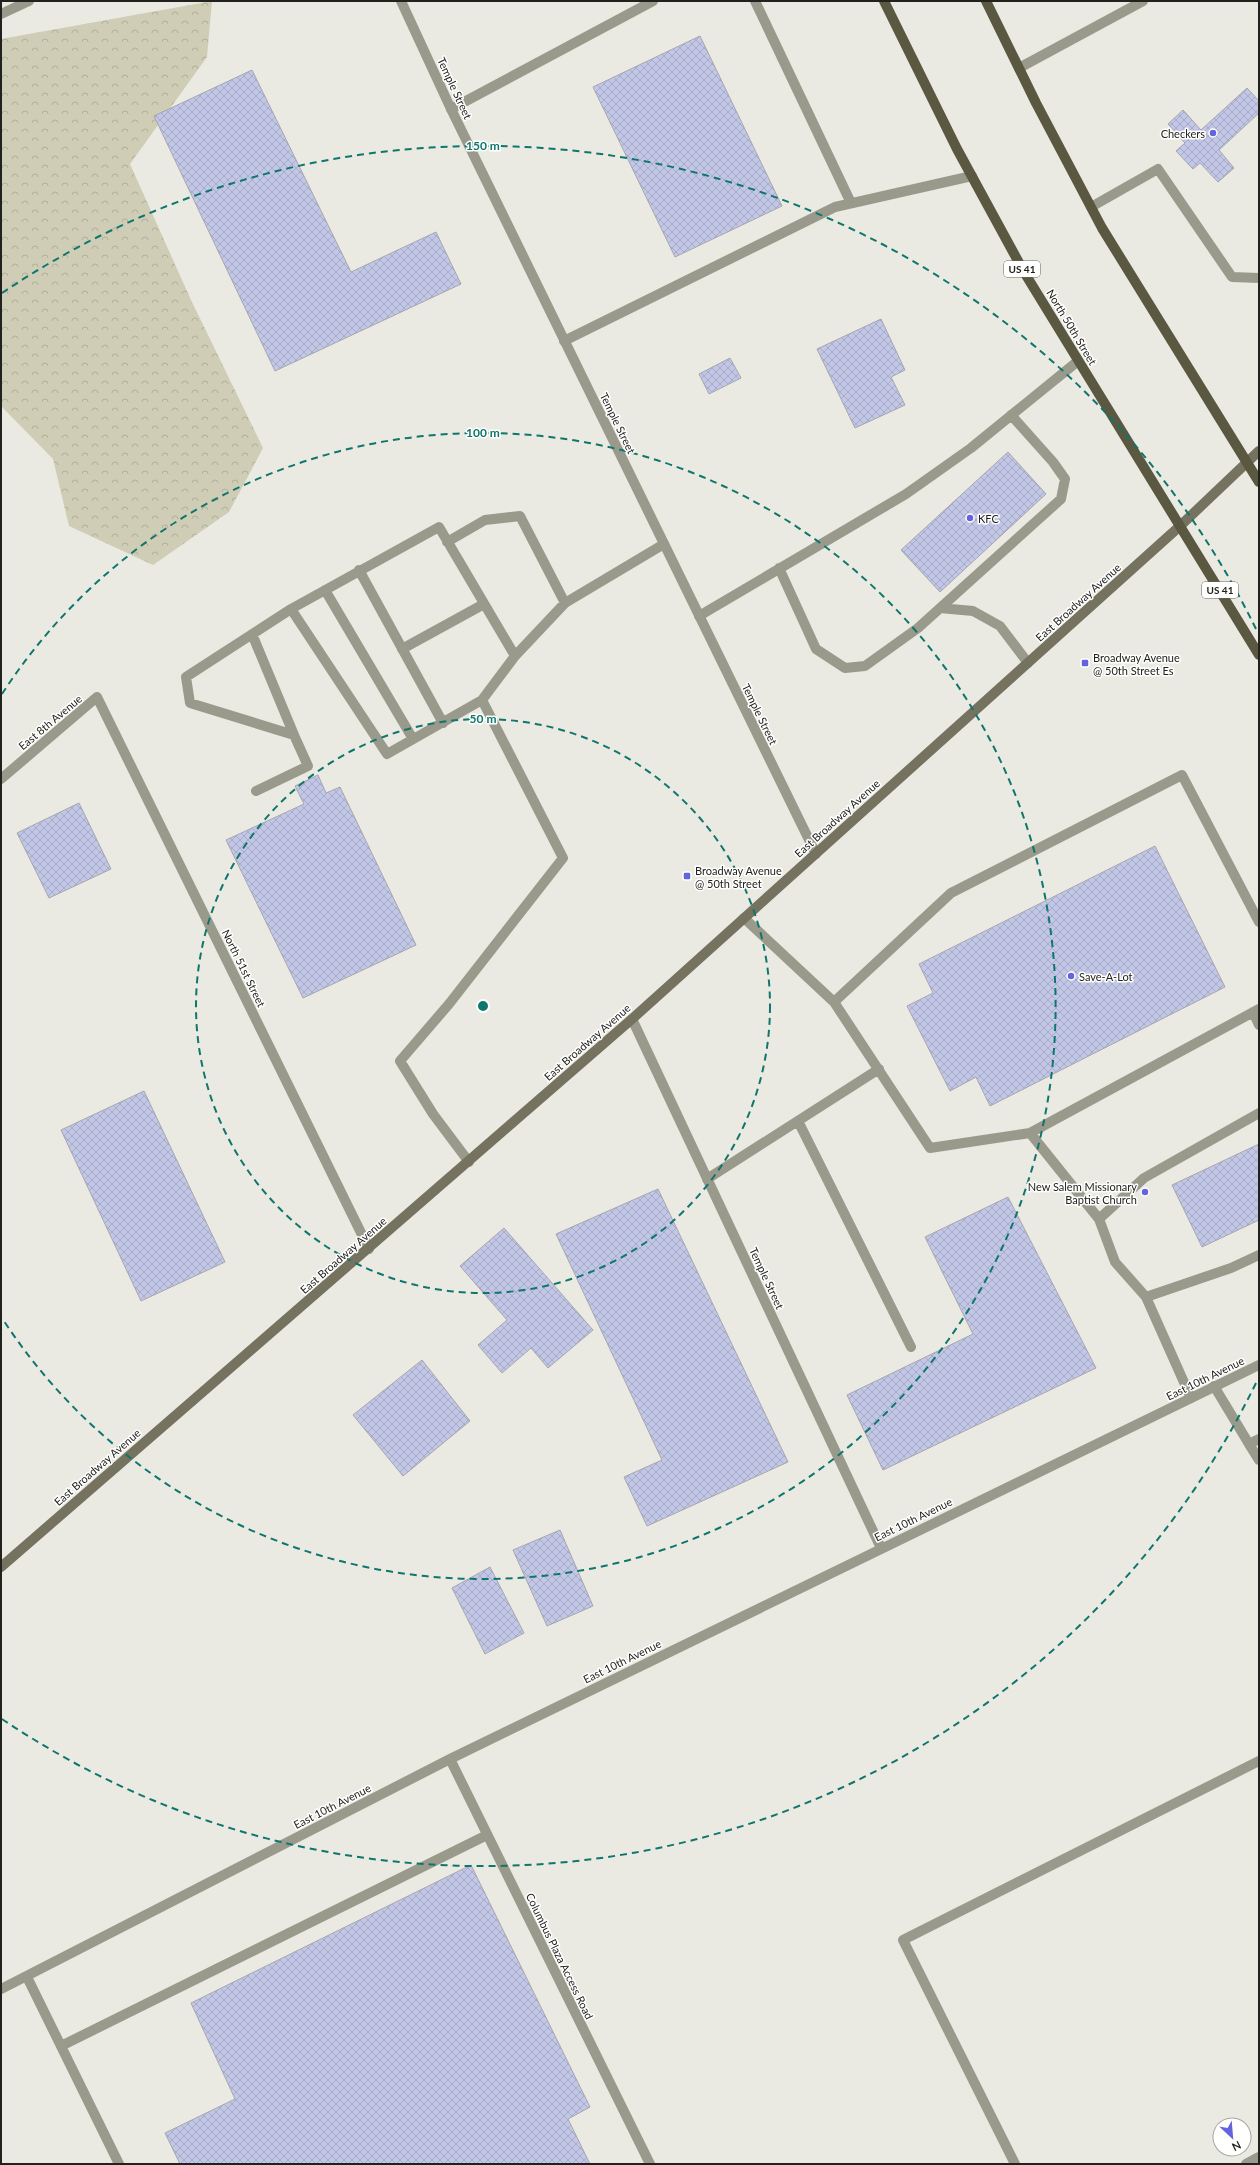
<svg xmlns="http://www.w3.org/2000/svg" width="1260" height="2165" font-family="Lato,sans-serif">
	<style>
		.forest { fill: url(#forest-crowns) }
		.building { fill: url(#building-cross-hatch); stroke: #a5a6ae }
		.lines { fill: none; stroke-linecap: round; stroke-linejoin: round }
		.lane { stroke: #9a9a8c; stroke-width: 10 }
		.street { stroke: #9a9a8c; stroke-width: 10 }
		.secondary { stroke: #75735f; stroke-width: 10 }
		.primary { stroke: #5a5840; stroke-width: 10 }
		.ring { fill: none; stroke: #0f766e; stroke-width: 2; stroke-dasharray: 7 5 }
		.poi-dot { fill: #6465de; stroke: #fffffe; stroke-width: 1.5 }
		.labels { text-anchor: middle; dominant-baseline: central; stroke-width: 3; stroke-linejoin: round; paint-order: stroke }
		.shield { fill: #fffffe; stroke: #646461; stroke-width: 1 }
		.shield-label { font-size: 10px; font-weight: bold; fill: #21211e }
		.street-label { font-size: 11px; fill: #21211e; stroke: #fffffe }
		.poi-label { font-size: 11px; fill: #21211e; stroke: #fffffe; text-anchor: start }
		.centre { fill: #0f766e; stroke: #fffffe; stroke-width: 2 }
		.ring-label { font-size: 12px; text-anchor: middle; font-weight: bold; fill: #0f766e; stroke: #fffffe; stroke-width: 3; stroke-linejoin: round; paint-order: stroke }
	</style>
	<defs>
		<pattern id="forest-crowns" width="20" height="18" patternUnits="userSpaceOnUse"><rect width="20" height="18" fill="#cfcdb5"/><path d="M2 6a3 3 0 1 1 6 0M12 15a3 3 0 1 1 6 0" fill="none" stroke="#b1b09b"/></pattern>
		<pattern id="building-cross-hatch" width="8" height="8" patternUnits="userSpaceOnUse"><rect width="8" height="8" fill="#c3c7e7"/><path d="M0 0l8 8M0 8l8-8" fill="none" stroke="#a7abc6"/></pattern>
	</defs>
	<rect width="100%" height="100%" fill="#ebeae2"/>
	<path class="forest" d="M 212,1 L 207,57 L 130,164 L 191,300 L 263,448 L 229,512 L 153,565 L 69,526 L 53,459 L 1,406 L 1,39 Z"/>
	<path class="building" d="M 700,36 L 782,206 L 675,257 L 593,87 Z
		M 252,70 L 351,272 L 436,232 L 461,284 L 275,371 L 154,116 Z
		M 1247,88 L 1259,101 L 1259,113 L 1219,150 L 1234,168 L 1218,182 L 1200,163 L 1193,169 L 1176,151 L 1185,143 L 1168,124 L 1183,110 L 1201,130 Z
		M 881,319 L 905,370 L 891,377 L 905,405 L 855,428 L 817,349 Z
		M 730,358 L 741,378 L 709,394 L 699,374 Z
		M 1008,452 L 1046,494 L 940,592 L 901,550 Z
		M 318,775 L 326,793 L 340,787 L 416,945 L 303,998 L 226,840 L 304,804 L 295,786 Z
		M 79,803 L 111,869 L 49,898 L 17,833 Z
		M 1155,846 L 1225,987 L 990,1106 L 976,1077 L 950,1091 L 907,1006 L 933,993 L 919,964 Z
		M 144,1091 L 225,1262 L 141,1301 L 61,1130 Z
		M 1259,1144 L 1259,1220 L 1202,1247 L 1172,1185 Z
		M 658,1189 L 788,1462 L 647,1526 L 624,1477 L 662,1460 L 556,1234 Z
		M 1008,1197 L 1096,1368 L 883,1470 L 847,1395 L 973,1334 L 925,1237 Z
		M 504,1228 L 593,1330 L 548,1368 L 531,1348 L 502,1373 L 478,1345 L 507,1320 L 460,1266 Z
		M 422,1360 L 470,1421 L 403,1476 L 353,1415 Z
		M 560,1530 L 593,1606 L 547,1626 L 513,1550 Z
		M 490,1567 L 524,1633 L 485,1654 L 452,1588 Z
		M 471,1865 L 590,2107 L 568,2119 L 590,2164 L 180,2164 L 165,2133 L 235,2099 L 191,2003 Z"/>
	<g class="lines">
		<path class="lane" d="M 755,1 L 851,203
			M 1,14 L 29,1
			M 1019,68 L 1143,1
			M 451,109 L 653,1
			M 1091,207 L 1158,169 L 1232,277 L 1259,278
			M 564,341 L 835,207 L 972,176
			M 447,542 L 485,520 L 520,516 L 565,603
			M 779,568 L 816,649 L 845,668 L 865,666 L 918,628 L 1061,499 L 1065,479 L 1053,462 L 1011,415
			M 359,570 L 443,723
			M 325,590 L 413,739
			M 940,608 L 973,611 L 1000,626 L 1028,663
			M 291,609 L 439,527 L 515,656
			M 699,616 L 906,494 L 971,448 L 1078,361
			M 252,634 L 294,735 L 190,703 L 186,677 L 291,609 L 387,754 L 482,700
			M 402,649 L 484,604
			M 256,791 L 308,766 L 294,735
			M 744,918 L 834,1002 L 951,893 L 1182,775 L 1259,922
			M 834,1002 L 930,1148 L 1030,1133 L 1259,1009
			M 1253,1012 L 1259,1025
			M 798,1121 L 911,1347
			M 1030,1133 L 1099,1219 L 1115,1262 L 1146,1297 L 1191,1398
			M 469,1162 L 433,1114 L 400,1061 L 449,1004 L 563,858 L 482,700 L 515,656 L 565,603 L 664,544
			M 707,1179 L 879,1069
			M 1099,1219 L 1144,1178 L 1259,1113
			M 1146,1297 L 1231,1268 L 1259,1255
			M 1214,1386 L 1249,1444 L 1259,1439
			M 1249,1444 L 1259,1460
			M 27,1977 L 119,2164
			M 61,2046 L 487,1835
			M 1015,2164 L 903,1940 L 1259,1761
			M 1246,2164 L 1259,2157"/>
		<path class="street" d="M 401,1 L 451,109 L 816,854
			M 1,779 L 97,697 L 369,1249
			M 632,1019 L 881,1548
			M 450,1759 L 650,2164
			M 1,1989 L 450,1759 L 1259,1365"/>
		<path class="secondary" d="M 1,1567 L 632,1019 L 1180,526 L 1259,451"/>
		<path class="primary" d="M 884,1 L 957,149 L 1024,272 L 1259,655
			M 986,1 L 1036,103 L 1102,228 L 1259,482"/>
	</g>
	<g class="ring">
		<circle cx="483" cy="1006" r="287"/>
		<path d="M2 694A573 573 0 1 1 2 1318"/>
		<path d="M1256 1383A860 860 0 0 1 2 1719M2 293A860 860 0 0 1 1256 629"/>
	</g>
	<g class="poi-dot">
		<circle cx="1213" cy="133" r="4"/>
		<circle cx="970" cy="518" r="4"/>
		<rect x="1081" y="659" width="8" height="8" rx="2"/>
		<rect x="683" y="872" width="8" height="8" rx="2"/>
		<circle cx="1071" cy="976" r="4"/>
		<circle cx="1145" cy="1192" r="4"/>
	</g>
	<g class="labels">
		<g class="shield">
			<rect x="1004" y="261" width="36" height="16" rx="3"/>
			<rect x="1202" y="582" width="36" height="16" rx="3"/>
		</g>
		<g class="shield-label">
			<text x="1022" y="269">US 41</text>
			<text x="1220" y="590">US 41</text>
		</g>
		<g class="street-label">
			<text transform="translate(455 88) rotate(65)">Temple Street</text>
			<text transform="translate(1072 327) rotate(59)">North 50th Street</text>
			<text transform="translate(618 423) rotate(64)">Temple Street</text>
			<text transform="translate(1078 602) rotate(-42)">East Broadway Avenue</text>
			<text transform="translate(760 714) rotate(64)">Temple Street</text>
			<text transform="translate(50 722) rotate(-40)">East 8th Avenue</text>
			<text transform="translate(837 818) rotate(-42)">East Broadway Avenue</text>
			<text transform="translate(244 968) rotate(64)">North 51st Street</text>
			<text transform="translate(587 1042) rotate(-41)">East Broadway Avenue</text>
			<text transform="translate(343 1255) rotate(-41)">East Broadway Avenue</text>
			<text transform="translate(767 1278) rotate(65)">Temple Street</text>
			<text transform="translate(1205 1378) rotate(-26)">East 10th Avenue</text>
			<text transform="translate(97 1467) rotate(-41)">East Broadway Avenue</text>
			<text transform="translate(913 1519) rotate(-26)">East 10th Avenue</text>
			<text transform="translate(622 1661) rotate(-26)">East 10th Avenue</text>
			<text transform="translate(332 1806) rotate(-27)">East 10th Avenue</text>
			<text transform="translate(560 1956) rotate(64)">Columbus Plaza Access Road</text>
		</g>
		<g class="poi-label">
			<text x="1205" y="133" text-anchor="end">Checkers</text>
			<text x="978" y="518">KFC</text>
			<text x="1093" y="657">Broadway Avenue<tspan x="1093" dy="13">@ 50th Street Es</tspan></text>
			<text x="695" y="870">Broadway Avenue<tspan x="695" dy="13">@ 50th Street</tspan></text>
			<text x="1079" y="976">Save-A-Lot</text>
			<text x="1137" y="1186" text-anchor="end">New Salem Missionary<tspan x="1137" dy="13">Baptist Church</tspan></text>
		</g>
	</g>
	<circle cx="483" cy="1006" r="6" class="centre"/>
	<g class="ring-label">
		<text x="483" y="150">150 m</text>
		<text x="483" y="437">100 m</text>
		<text x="483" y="723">50 m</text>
	</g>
	<rect width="1260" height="2165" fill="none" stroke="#21211e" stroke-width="4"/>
	<g transform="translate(1232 2137) rotate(154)"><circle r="19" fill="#fffffe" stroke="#a6a6a4"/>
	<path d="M0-3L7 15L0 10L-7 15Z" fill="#6465de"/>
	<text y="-6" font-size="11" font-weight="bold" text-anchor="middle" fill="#21211e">N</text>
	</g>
</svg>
